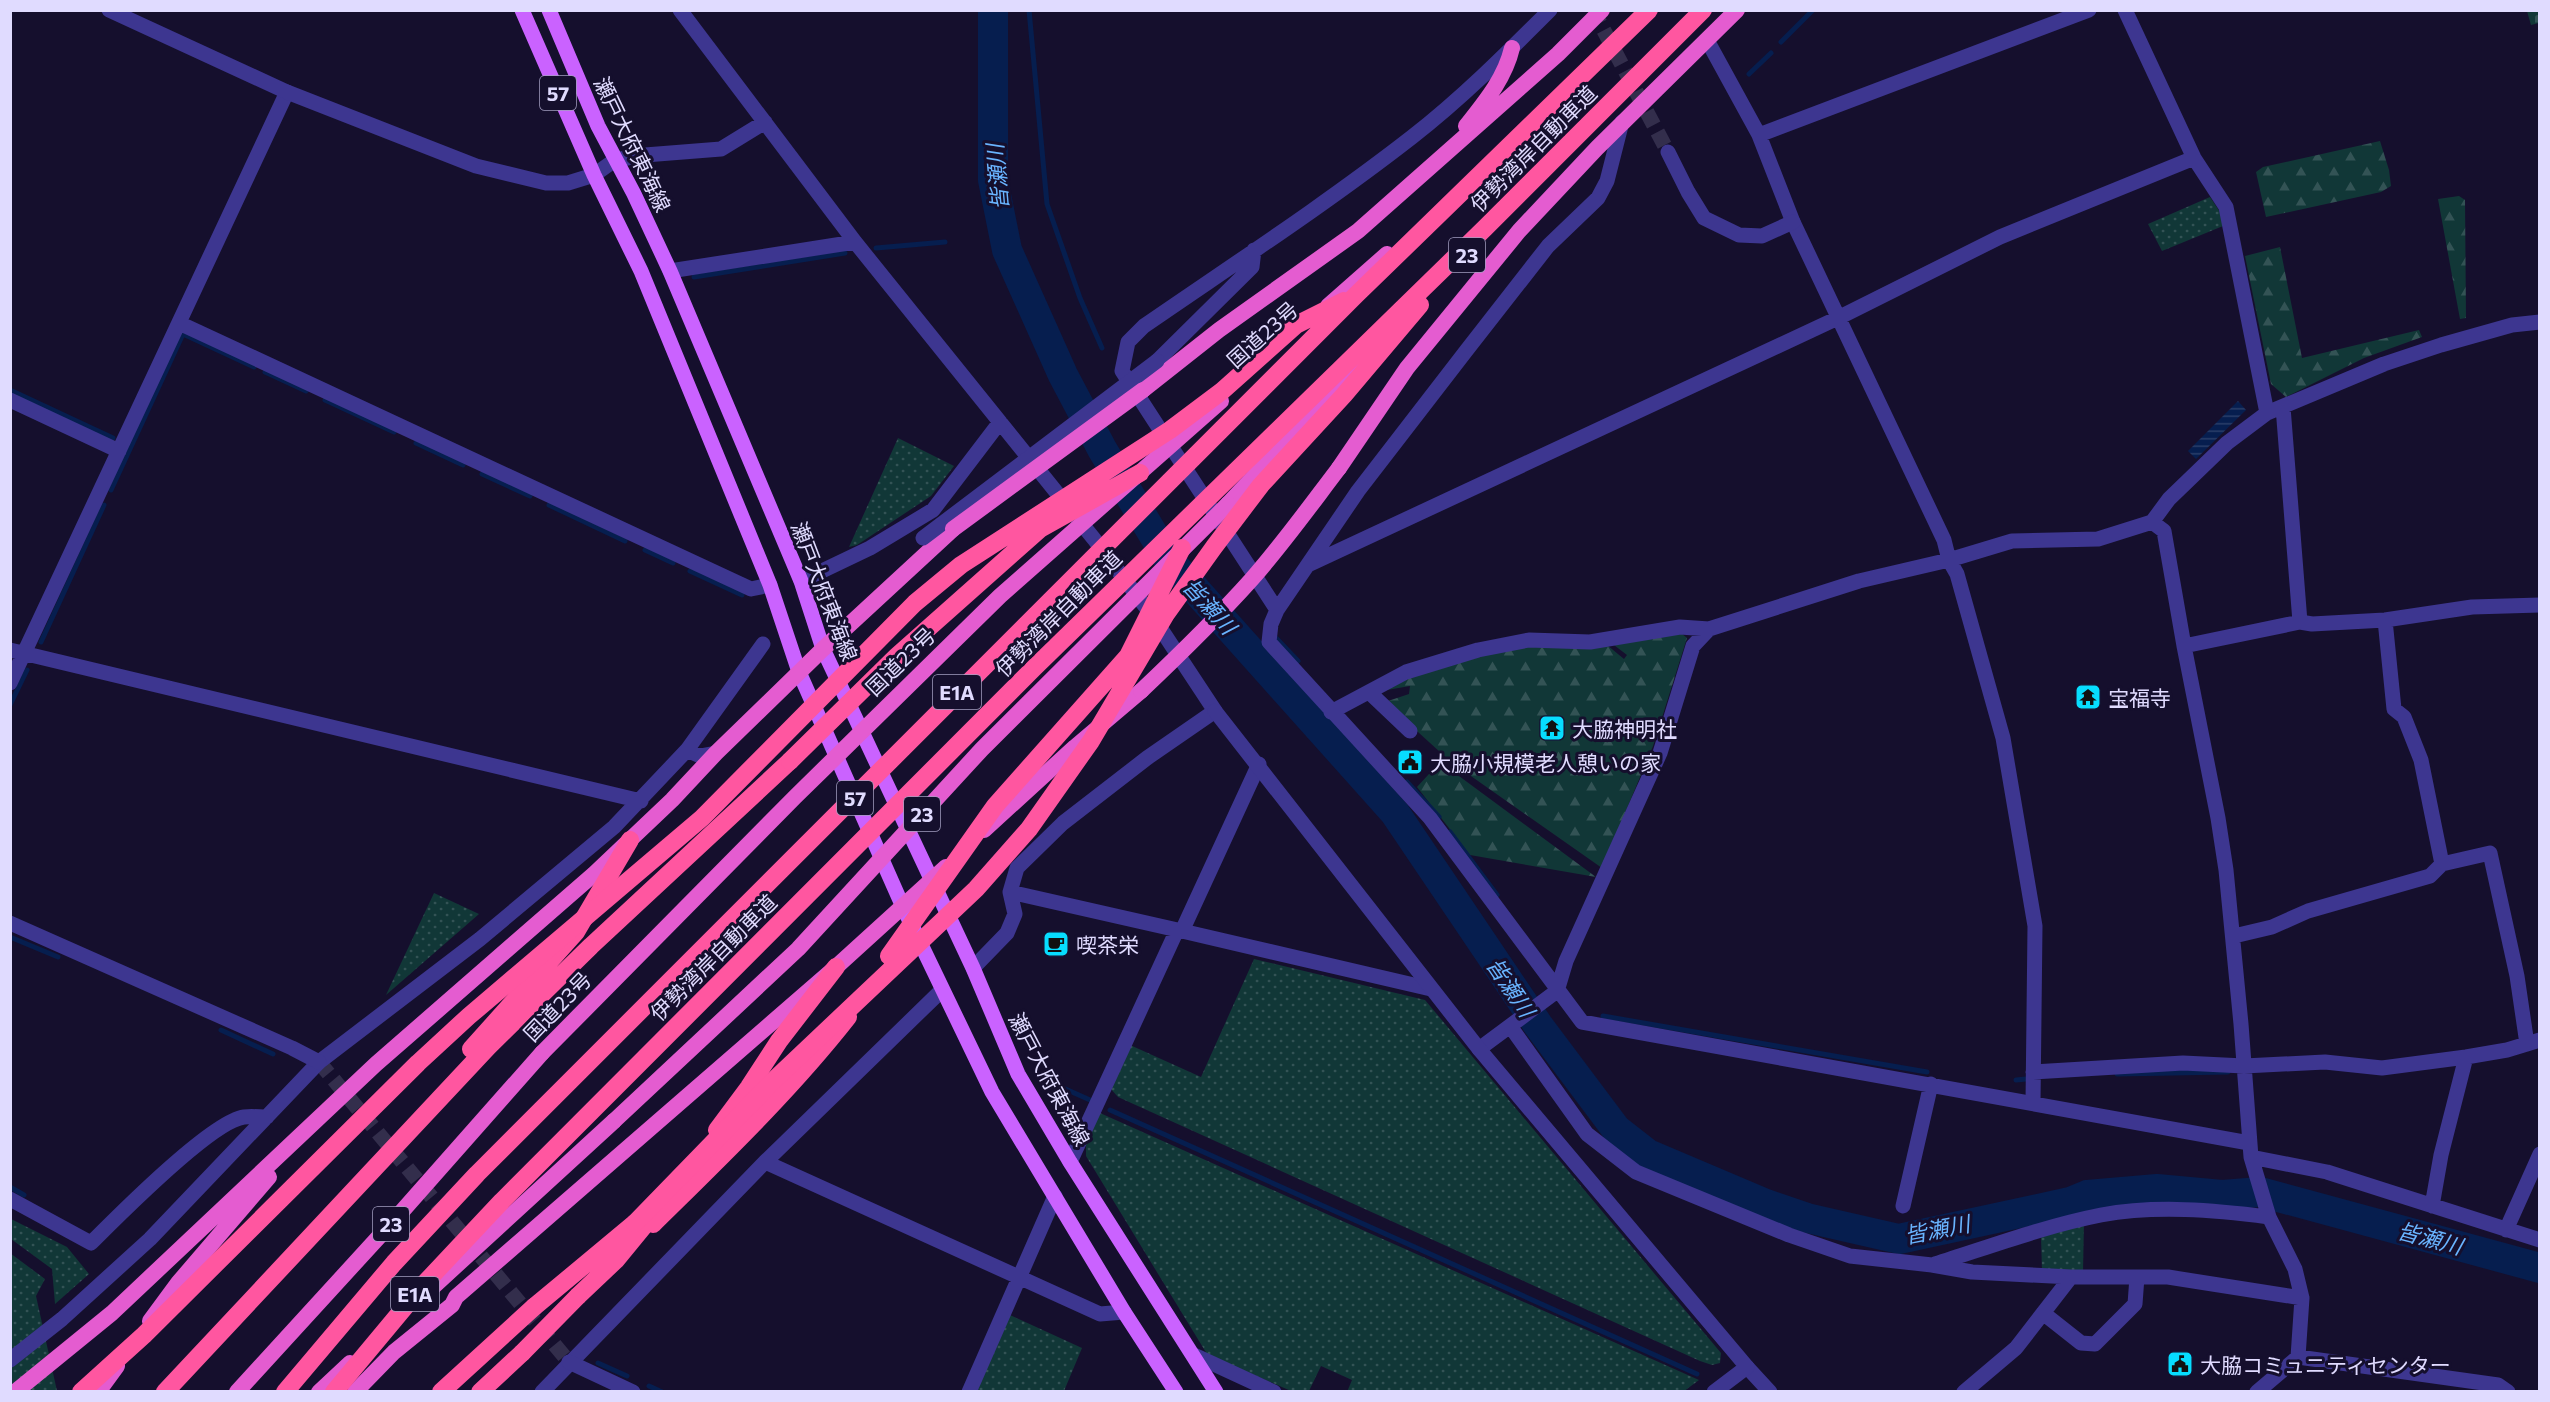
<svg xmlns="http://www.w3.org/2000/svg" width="2550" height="1402" font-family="Commissioner,'Noto Sans JP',sans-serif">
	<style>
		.grass { fill: url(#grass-dots) }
		.forest { fill: url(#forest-firs) }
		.cemetery { fill: url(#cemetery-stones) }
		.water { fill: url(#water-rules) }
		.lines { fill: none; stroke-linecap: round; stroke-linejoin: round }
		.stream { stroke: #061e4f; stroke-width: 5 }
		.river { stroke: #061e4f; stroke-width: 30 }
		.tertiary-tunnel { stroke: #332e4c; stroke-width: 15; stroke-dasharray: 15 8; stroke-linecap: butt }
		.minor { stroke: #3d3690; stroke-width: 15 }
		.tertiary { stroke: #3d3690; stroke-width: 15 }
		.primary { stroke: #ca62ff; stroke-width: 15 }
		.trunk { stroke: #e45cd0; stroke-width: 16 }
		.motorway { stroke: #ff56a0; stroke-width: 18 }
		.minor-bridge { stroke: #3d3690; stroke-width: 15 }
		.trunk-bridge { stroke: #e45cd0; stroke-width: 16 }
		.motorway-bridge { stroke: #ff56a0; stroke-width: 18 }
		.labels { text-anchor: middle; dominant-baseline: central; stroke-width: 6; stroke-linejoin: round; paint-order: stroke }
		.shield { fill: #150f2d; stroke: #a39ec0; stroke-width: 1.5 }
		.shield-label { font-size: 20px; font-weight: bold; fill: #e0dbff }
		.street-label { font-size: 21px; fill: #e0dbff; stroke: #150f2d }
		.poi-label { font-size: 21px; fill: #e0dbff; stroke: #150f2d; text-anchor: start }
		.water-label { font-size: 22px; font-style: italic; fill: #69b4ff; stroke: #150f2d }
	</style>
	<defs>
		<pattern id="grass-dots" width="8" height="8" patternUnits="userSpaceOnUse" patternTransform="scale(1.5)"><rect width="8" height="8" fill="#113737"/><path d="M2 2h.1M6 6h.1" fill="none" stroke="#335355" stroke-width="1.8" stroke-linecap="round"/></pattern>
		<pattern id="forest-firs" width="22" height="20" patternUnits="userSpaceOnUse" patternTransform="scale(1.5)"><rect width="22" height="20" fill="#113737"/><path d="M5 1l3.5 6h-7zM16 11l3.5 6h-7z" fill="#335355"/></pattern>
		<pattern id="cemetery-stones" width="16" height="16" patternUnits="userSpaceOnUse" patternTransform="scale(1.5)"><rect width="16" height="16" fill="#113737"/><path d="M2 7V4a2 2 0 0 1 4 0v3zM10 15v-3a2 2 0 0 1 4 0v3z" fill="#335355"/></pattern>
		<pattern id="water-rules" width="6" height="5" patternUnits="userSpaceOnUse" patternTransform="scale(1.5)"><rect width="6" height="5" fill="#061e4f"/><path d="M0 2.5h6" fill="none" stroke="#2a3e69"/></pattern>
	</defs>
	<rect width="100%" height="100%" fill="#150f2d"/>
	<path class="grass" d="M 2210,197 L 2220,212 L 2223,226 L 2162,251 L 2148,224 Z
		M 898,438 L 954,466 L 931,496 L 857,545 L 849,547 Z
		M 434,893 L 479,914 L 386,995 Z
		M 1254,959 L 1425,1000 L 1721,1353 L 1720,1363 L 1712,1365 L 1700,1361 L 1118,1097 L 1110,1088 L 1130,1045 L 1201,1077 Z
		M 1100,1113 L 1699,1380 L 1683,1392 L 1347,1392 L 1352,1380 L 1321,1366 L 1309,1391 L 1291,1391 L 1207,1354 L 1086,1156 L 1086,1143 Z
		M 11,1219 L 67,1247 L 89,1274 L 55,1304 L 52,1269 L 11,1239 Z
		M 2084,1222 L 2083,1272 L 2042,1272 L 2041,1236 Z
		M 10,1253 L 45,1279 L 36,1296 L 57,1391 L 11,1391 Z
		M 1010,1315 L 1082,1348 L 1064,1391 L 976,1392 Z"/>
	<path class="forest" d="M 2380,141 L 2389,170 L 2391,186 L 2381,192 L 2266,217 L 2256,172 L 2263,167 Z
		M 2459,196 L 2465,200 L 2466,318 L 2460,319 L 2438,199 Z
		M 2280,247 L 2302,358 L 2419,330 L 2422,337 L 2364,358 L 2286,397 L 2271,384 L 2245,256 Z
		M 1681,633 L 1687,638 L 1653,746 L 1602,868 L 1451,762 L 1385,702 L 1409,694 L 1410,686 L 1381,691 L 1404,678 L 1445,664 L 1533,644 L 1607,645 L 1624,659 L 1627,655 L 1614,645 Z
		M 1440,762 L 1596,877 L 1470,855 L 1417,787 Z"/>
	<path class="cemetery" d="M 2527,11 L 2539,11 L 2539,23 L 2531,25 Z"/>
	<path class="water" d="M 2238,401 L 2246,410 L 2196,459 L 2188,451 Z"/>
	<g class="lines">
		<path class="stream" d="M 1029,10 L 1047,204 L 1080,298 L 1102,348
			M 1781,42 L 1813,10
			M 1749,74 L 1771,53
			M 876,248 L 945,242
			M 694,277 L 845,253
			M 265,372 L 306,391
			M 10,390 L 113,438
			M 325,400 L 394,432
			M 416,443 L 463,465
			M 482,474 L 530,496
			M 111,490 L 183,334 L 254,367
			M 549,505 L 625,541
			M 645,550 L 673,563
			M 690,571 L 742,595
			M 1277,639 L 1298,661
			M 41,642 L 104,505
			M 10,705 L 27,670
			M 1407,782 L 1439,817
			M 1450,832 L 1497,895
			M 10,937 L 58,957
			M 1603,1016 L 1927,1072
			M 221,1030 L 273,1054
			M 2117,1074 L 2228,1072
			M 1043,1079 L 1090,1100
			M 2016,1080 L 2026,1079
			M 1110,1110 L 1697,1374
			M 10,1187 L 24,1195
			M 598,1363 L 627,1376
			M 649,1386 L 662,1392"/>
		<path class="river" d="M 993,10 L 993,180 L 1007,250 L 1063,375 L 1102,449 L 1168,559 L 1395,813 L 1538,1025 L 1616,1129 L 1648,1154 L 1766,1204 L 1807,1218 L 1899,1239 L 2070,1202 L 2087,1195 L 2157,1189 L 2222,1195 L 2260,1192 L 2540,1268"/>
		<path class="tertiary-tunnel" d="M 1593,10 L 1668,152
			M 319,1062 L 569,1362"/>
		<path class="minor" d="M 680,10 L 855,242 L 1094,539 L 1151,614 L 1215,711 L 1147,758 L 1063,823 L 1017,868 L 1010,892 L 1015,914 L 1007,933 L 973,968
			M 2125,10 L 2194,158 L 2226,207 L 2267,413
			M 1707,40 L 1759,135 L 1793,222 L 1944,540 L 1949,560 L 1957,574 L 2003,738 L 2035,926 L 2033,1103
			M 1622,122 L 1607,181 L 1598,198 L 1548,246 L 1466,351 L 1358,491 L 1277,610 L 1271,624 L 1269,642 L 1430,818 L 1582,1022 L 2249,1143
			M 1759,135 L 2089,10
			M 594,175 L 615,160 L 645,155 L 721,149 L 765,122
			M 670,271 L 855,242
			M 179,323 L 751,589 L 770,585
			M 1157,361 L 1252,267 L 1254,250
			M 10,400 L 119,451
			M 2283,407 L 2300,622
			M 2152,522 L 2164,531 L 2184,646 L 2218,818 L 2226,870 L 2241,1024 L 2251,1157 L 2269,1217 L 2295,1269 L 2302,1298 L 2298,1357 L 2257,1392
			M 1308,565 L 1840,317 L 2000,237 L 2194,158
			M 801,581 L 870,548 L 933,510 L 1000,422
			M 1277,610 L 1122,371 L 1128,342 L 1144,326 C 1234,264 1326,204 1412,137 C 1461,99 1506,54 1550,10
			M 2385,620 L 2394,709 L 2404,717 L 2421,760 L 2442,864
			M 2184,646 L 2300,622 L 2312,624 L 2385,620 L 2472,607 L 2540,605
			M 10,650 L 641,801
			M 10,683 L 287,92
			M 1370,693 L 1410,731
			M 1331,712 L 1406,672 L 1478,650 L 1529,640 L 1590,642 L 1680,627 L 1709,629 L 1859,581 L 1949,560 L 2012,541 L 2098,539 L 2152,522 L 2169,499 L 2227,443 L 2267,413 L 2384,364 L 2441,345 L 2512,325 L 2540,322
			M 687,750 L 763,644
			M 1259,764 L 1182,931 L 1431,989
			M 1010,892 L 1182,931
			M 2234,936 L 2272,927 L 2308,911 L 2430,876 L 2442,864 L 2490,853 L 2517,976 L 2527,1044
			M 1510,1026 L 1587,1134 L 1636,1172 L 1789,1235 L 1850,1256 L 1932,1265 L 1972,1272 L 2071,1277 L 2168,1277 L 2302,1298
			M 1479,1049 L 1557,991 L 1566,961 L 1660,753 L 1693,646 L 1709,629
			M 2033,1072 L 2183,1063 L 2244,1066 L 2325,1062 L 2382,1068 L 2466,1057 L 2507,1050 L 2540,1040
			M 2251,1157 L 2327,1172 L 2540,1240
			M 765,1162 L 1100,1314 L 1124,1312
			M 1070,1162 L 1177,930
			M 10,1199 L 91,1243 C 117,1217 212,1121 244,1117 C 251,1116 260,1117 267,1117
			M 1903,1206 L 1931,1084
			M 2432,1206 L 2441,1155 L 2466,1057
			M 2506,1230 L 2540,1154
			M 1935,1264 C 1989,1247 2045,1226 2101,1215 C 2156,1205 2214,1210 2269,1217
			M 2043,1313 L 2081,1343 L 2095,1344 L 2135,1304 L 2137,1277
			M 1194,1355 L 1274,1392
			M 2298,1357 L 2498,1385 L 2508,1392
			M 10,1360 L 62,1319 L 150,1239 L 319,1062 L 480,939 L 614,827 L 687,750 L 700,756 L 716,753
			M 1747,1367 L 1770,1392
			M 542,1392 L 765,1162 L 942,990
			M 969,1392 L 1055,1196
			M 1964,1392 L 2016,1348 L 2071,1277"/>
		<path class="tertiary" d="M 109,10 L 287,92 L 476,166 L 546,183 L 568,183 L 594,175
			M 1668,152 L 1688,192 L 1704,218 L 1739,235 L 1762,236 L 1793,222
			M 1215,711 L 1479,1049 L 1747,1367 L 1714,1392
			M 10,923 L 292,1048 L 319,1062
			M 569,1362 L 633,1392"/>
		<path class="primary" d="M 522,10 L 594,175 L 641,271 L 770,585 L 799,672 L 903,907 L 992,1092 L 1124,1312 L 1176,1392
			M 549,10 L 598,126 L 634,194 L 670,271 L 801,581 L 823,649 L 973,968 L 1018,1074 L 1070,1162 L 1216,1392"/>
		<path class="trunk" d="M 1466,126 C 1485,102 1505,78 1512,48
			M 1143,390 L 1219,330 L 1358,231 L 1558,54 L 1602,10
			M 1339,468 L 1407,368 L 1519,231 L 1597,148 L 1737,10
			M 1228,504 L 1364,360
			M 984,830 L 1075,747 L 1141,691
			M 422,1297 L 614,1121
			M 150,1321 L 178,1283 L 269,1177
			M 15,1392 L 112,1313 L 376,1064 L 594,874 L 672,800 L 716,753 L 823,649 L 953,529
			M 98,1392 L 117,1366
			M 237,1392 L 397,1217 L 542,1053
			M 319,1392 L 350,1363
			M 355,1392 L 394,1352 L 452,1305 L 456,1297 L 836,967 L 946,867"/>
		<path class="motorway" d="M 471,1049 L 576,932 L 630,840
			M 717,1130 L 749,1087 L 779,1041 L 836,967
			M 653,1224 C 720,1158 790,1091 848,1017
			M 578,1296 L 616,1260 L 657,1210
			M 534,1307 L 635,1223
			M 165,1392 L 488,1047 L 591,946 L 790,761
			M 480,1392 L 522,1353"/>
		<path class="minor-bridge" d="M 923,538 L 1157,361"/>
		<path class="trunk-bridge" d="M 1328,306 L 1387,254
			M 953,529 L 1143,390
			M 1141,691 C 1179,655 1216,619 1251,580 C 1282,545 1310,506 1339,468
			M 542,1053 L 795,797 L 1000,596 L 1221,401
			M 614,1121 L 798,949 L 982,749 L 1228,504"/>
		<path class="motorway-bridge" d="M 790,761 L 897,656 L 1040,529 L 1140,473
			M 889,956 L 995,806 L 1128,656 L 1182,548
			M 635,1223 L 773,1081 L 976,889 L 1029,829 L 1091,741 L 1166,614 L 1214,547 L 1261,485 L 1344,395 L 1420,305
			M 522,1353 L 578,1296
			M 81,1392 L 144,1335 L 418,1063 L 469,1016 L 702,818 L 915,603 L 961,565 L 1170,430 L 1222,391 L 1296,325 L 1344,301
			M 285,1392 L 394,1263 L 477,1174 L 1356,295 L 1649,10
			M 334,1392 L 424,1284 L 502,1201 L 1034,668 L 1485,228 L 1703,10
			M 441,1392 L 534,1307"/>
	</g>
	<defs>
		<g id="temple-square" transform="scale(1.35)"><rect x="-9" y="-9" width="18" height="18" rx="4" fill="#07ddff" stroke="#150f2d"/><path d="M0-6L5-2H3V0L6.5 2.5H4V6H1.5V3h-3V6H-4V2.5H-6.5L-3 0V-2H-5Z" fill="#111"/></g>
		<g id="civic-square" transform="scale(1.35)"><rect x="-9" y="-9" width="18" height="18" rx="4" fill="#07ddff" stroke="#150f2d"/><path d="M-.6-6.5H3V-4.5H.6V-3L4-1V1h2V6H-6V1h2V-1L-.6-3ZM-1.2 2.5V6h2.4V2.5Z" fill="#111"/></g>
		<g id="cafe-square" transform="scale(1.35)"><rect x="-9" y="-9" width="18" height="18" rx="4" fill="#07ddff" stroke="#150f2d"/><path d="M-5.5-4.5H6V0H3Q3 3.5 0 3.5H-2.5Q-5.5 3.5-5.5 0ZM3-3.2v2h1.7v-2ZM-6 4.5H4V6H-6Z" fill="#111"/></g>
	</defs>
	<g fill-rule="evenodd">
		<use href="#temple-square" x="2088" y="697"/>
		<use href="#temple-square" x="1552" y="728"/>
		<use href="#civic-square" x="1410" y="762"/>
		<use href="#cafe-square" x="1056" y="944"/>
		<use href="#civic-square" x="2180" y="1364"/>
	</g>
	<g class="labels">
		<g class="shield">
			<rect x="540" y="76" width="36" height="34" rx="4.5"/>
			<rect x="1449" y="238" width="36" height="34" rx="4.5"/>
			<rect x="933" y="675" width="48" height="34" rx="4.5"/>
			<rect x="837" y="781" width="36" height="34" rx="4.5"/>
			<rect x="904" y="797" width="36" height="34" rx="4.5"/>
			<rect x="373" y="1207" width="36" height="34" rx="4.5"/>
			<rect x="391" y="1277" width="48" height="34" rx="4.5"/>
		</g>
		<g class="shield-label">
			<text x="558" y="93">57</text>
			<text x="1467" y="255">23</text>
			<text x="957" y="692">E1A</text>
			<text x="855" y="798">57</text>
			<text x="922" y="814">23</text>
			<text x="391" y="1224">23</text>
			<text x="415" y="1294">E1A</text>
		</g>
		<g class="street-label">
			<text transform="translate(633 144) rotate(64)">瀬戸大府東海線</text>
			<text transform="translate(1533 148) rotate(-45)">伊勢湾岸自動車道</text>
			<text transform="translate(1262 334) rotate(-42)">国道23号</text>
			<text transform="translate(825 591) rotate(69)">瀬戸大府東海線</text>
			<text transform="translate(1058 613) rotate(-45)">伊勢湾岸自動車道</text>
			<text transform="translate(900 661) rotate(-44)">国道23号</text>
			<text transform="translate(713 957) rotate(-45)">伊勢湾岸自動車道</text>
			<text transform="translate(557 1006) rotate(-46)">国道23号</text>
			<text transform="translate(1050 1079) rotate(62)">瀬戸大府東海線</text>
		</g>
		<g class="poi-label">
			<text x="2108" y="697">宝福寺</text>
			<text x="1572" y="728">大脇神明社</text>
			<text x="1430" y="762">大脇小規模老人憩いの家</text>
			<text x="1076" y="944">喫茶栄</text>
			<text x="2200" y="1364">大脇コミュニティセンター</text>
		</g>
		<g class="water-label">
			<text transform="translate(997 177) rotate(-95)">皆瀬川</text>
			<text transform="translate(1210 606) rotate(48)">皆瀬川</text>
			<text transform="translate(1511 987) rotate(56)">皆瀬川</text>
			<text transform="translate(1937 1229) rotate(-11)">皆瀬川</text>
			<text transform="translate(2430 1238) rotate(15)">皆瀬川</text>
		</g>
	</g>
	<rect width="2550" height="1402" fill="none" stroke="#e0dbff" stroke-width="24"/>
</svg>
